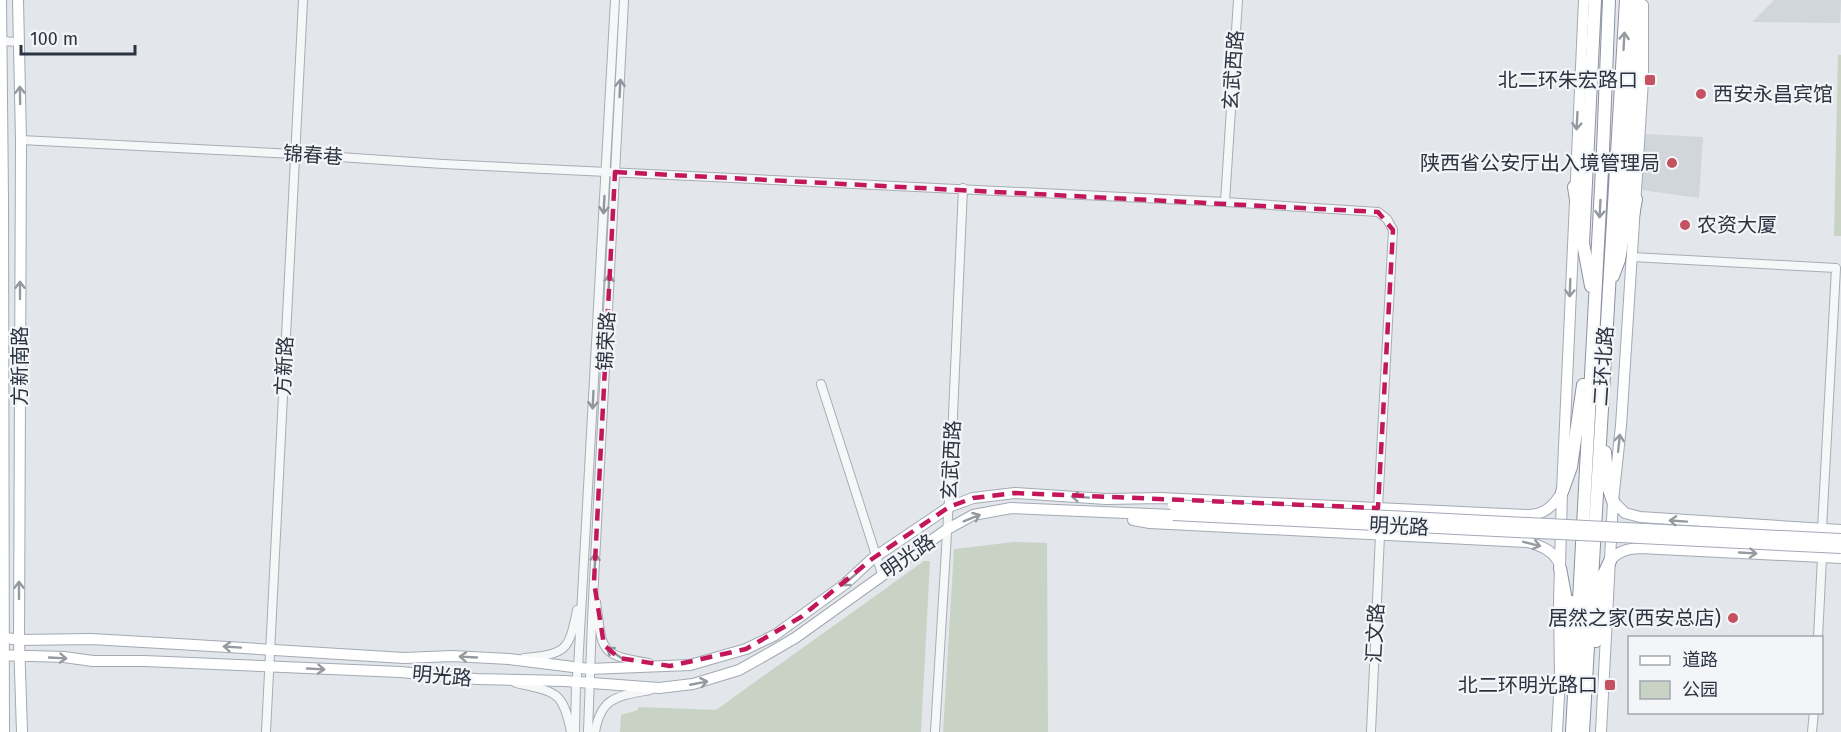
<svg xmlns="http://www.w3.org/2000/svg" width="1841" height="732" font-family="'Fira Sans','Noto Sans SC',sans-serif">
	<style>
		.built { fill: #d1d5dc }
		.green { fill: #c8d3c5 }
		.lines { fill: none; stroke-linecap: round; stroke-linejoin: round }
		.minor-casing { stroke: #a8adb4; stroke-width: 10 }
		.major-casing { stroke: #a3aab5; stroke-width: 12 }
		.highway-casing { stroke: #8c93a0; stroke-width: 14 }
		.minor { stroke: #f6f7f9; stroke-width: 8 }
		.major { stroke: #fff; stroke-width: 10 }
		.highway { stroke: #fff; stroke-width: 12 }
		.major-bridge-casing { stroke: #a3aab5; stroke-width: 12; stroke-linecap: butt }
		.major-bridge { stroke: #fff; stroke-width: 10 }
		.oneway { stroke: #969aa0 }
		.oneway2 { stroke: #91969d }
		.marked { fill: none; stroke: #c2185b; stroke-width: 4.5; stroke-dasharray: 12 8; stroke-linejoin: round }
		.poi-dot { fill: #c55263; stroke: #f3f5f8; stroke-width: 2 }
		.labels { text-anchor: middle; dominant-baseline: central; stroke-width: 4.5; stroke-linejoin: round; paint-order: stroke }
		.street-label { font-size: 20px; fill: #2c3441; stroke: #f3f5f8 }
		.poi-label { font-size: 20px; fill: #2c3441; stroke: #f3f5f8; text-anchor: end }
	</style>
	<rect width="100%" height="100%" fill="#e3e6ea"/>
	<path class="built" d="M 1774,0 L 1841,0 L 1840,23 L 1752,22 Z
		M 1645,134 L 1703,137 L 1699,198 L 1642,190 Z"/>
	<path class="green" d="M 1838,55 L 1841,55 L 1841,236 L 1834,236 Z
		M 1014,542 L 1047,543 L 1048,732 L 943,732 L 954,549 Z
		M 924,561 L 930,561 L 921,732 L 620,732 L 621,715 L 638,710 L 638,707 L 716,710 Z"/>
	<g class="lines">
		<g class="minor-casing">
			<path id="minor" d="M 0,41 L 19,42
				M 21,140 L 295,154 L 443,164 L 1225,202 L 1238,0
				M 1225,202 L 1378,212 L 1387,219 L 1393,230 L 1378,508
				M 1632,257 L 1836,268 L 1822,529
				M 821,384 L 882,574
				M 596,602 C 603,650 597,655 649,663
				M 1818,638 L 1822,557
				M 524,658 C 566,654 569,651 577,610
				M 516,683 C 555,692 563,690 571,732
				M 266,732 L 303,0
				M 575,732 L 576,682 L 578,668 L 615,0
				M 588,732 L 592,620 L 624,0
				M 595,732 C 601,696 619,696 650,690
				M 935,732 L 950,483 L 963,188
				M 1371,732 L 1380,535
				M 1812,732 L 1814,712"/>
		</g>
		<g class="major-casing">
			<path id="major" d="M 1,0 L 3,197 L 4,732
				M 18,0 L 21,140 L 19,640 L 22,732
				M 1613,501 L 1625,513 L 1640,517 L 1841,530
				M 1133,520 L 1150,523 L 1528,542 C 1542,546 1554,551 1560,565
				M 1610,561 C 1618,551 1627,549 1640,548 L 1841,558
				M 0,637 L 19,640 L 91,639 L 178,644 L 404,658 L 452,656 L 509,659 L 589,669 L 690,665 L 746,649 L 775,635 L 845,584 L 872,559 L 949,507 L 973,498 L 1015,493 L 1106,499 L 1160,498 L 1528,515 C 1544,515 1554,506 1562,492
				M 0,655 L 64,657 L 93,661 L 144,661 L 400,672 L 476,679 L 565,681 L 659,688 L 693,684 L 739,670 L 771,652 L 795,638 L 946,530 L 973,515 L 1011,508 L 1173,515
				M 1557,732 L 1560,678 L 1559,602 L 1562,492 L 1584,0
				M 1601,732 L 1613,501 L 1621,426 L 1643,80 L 1643,5"/>
		</g>
		<g class="highway-casing">
			<path id="highway" d="M 1574,187 L 1579,219
				M 1632,222 L 1636,199
				M 1613,276 L 1619,260 L 1624,230 L 1638,0
				M 1591,286 L 1583,243 L 1595,0
				M 1605,452 L 1608,486 L 1613,501
				M 1562,492 L 1571,467 L 1583,385
				M 1560,568 L 1568,611
				M 1600,595 L 1604,574 L 1610,561
				M 1596,641 L 1599,586
				M 1567,678 L 1571,602
				M 1572,732 L 1603,150 L 1609,0
				M 1583,732 L 1626,0"/>
		</g>
		<use href="#minor" class="minor"/>
		<use href="#major" class="major"/>
		<use href="#highway" class="highway"/>
		<g class="major-bridge-casing">
			<path id="major-bridge" d="M 1173,505 L 1841,539
				M 1173,515 L 1841,548"/>
		</g>
		<use href="#major-bridge" class="major-bridge"/>
	</g>
	<defs><path id="oneway-shaft" d="M-6 0H5M1.5-3L5.5 0L1.5 3" fill="none" stroke-width="1.6" stroke-linecap="round" stroke-linejoin="round" transform="scale(1.5)"/></defs>
	<g class="oneway">
		<use href="#oneway-shaft" transform="translate(1624 41) rotate(-87)"/>
		<use href="#oneway-shaft" transform="translate(20 95) rotate(-91)"/>
		<use href="#oneway-shaft" transform="translate(1577 121) rotate(93)"/>
		<use href="#oneway-shaft" transform="translate(1600 209) rotate(93)"/>
		<use href="#oneway-shaft" transform="translate(1570 288) rotate(92)"/>
		<use href="#oneway-shaft" transform="translate(20 290) rotate(-90)"/>
		<use href="#oneway-shaft" transform="translate(1619 443) rotate(-84)"/>
		<use href="#oneway-shaft" transform="translate(1080 497) rotate(-176)"/>
		<use href="#oneway-shaft" transform="translate(972 518) rotate(-22)"/>
		<use href="#oneway-shaft" transform="translate(1678 521) rotate(-176)"/>
		<use href="#oneway-shaft" transform="translate(1532 544) rotate(14)"/>
		<use href="#oneway-shaft" transform="translate(1748 553) rotate(3)"/>
		<use href="#oneway-shaft" transform="translate(849 580) rotate(139)"/>
		<use href="#oneway-shaft" transform="translate(19 590) rotate(-90)"/>
		<use href="#oneway-shaft" transform="translate(232 647) rotate(-176)"/>
		<use href="#oneway-shaft" transform="translate(468 657) rotate(-177)"/>
		<use href="#oneway-shaft" transform="translate(58 658) rotate(3)"/>
		<use href="#oneway-shaft" transform="translate(316 669) rotate(3)"/>
		<use href="#oneway-shaft" transform="translate(699 683) rotate(-11)"/>
	</g>
	<g class="oneway2">
		<use href="#oneway-shaft" transform="translate(620 88) rotate(-87)"/>
		<use href="#oneway-shaft" transform="translate(604 205) rotate(93)"/>
		<use href="#oneway-shaft" transform="translate(609 283) rotate(-87)"/>
		<use href="#oneway-shaft" transform="translate(593 400) rotate(93)"/>
		<use href="#oneway-shaft" transform="translate(595 562) rotate(-87)"/>
		<use href="#oneway-shaft" transform="translate(614 653) rotate(-146)"/>
	</g>
	<path class="marked" d="M 615,172 L 1378,212 L 1393,230 L 1378,508 L 1015,493 L 973,498 L 949,507 L 872,559 L 801,617 L 746,649 L 670,666 L 619,658 L 604,645 L 594,582 Z"/>
	<g class="poi-dot">
		<rect x="1644" y="74" width="12" height="12" rx="3"/>
		<circle cx="1701" cy="94" r="6"/>
		<circle cx="1672" cy="163" r="6"/>
		<circle cx="1685" cy="225" r="6"/>
		<circle cx="1733" cy="618" r="6"/>
		<rect x="1604" y="679" width="12" height="12" rx="3"/>
	</g>
	<g class="labels">
		<g class="street-label">
			<text transform="translate(1233 70) rotate(-86)">玄武西路</text>
			<text transform="translate(313 155) rotate(4)">锦春巷</text>
			<text transform="translate(606 341) rotate(-87)">锦荣路</text>
			<text transform="translate(20 366) rotate(-90)">方新南路</text>
			<text transform="translate(284 366) rotate(-87)">方新路</text>
			<text transform="translate(1603 366) rotate(-86)">二环北路</text>
			<text transform="translate(951 460) rotate(-87)">玄武西路</text>
			<text transform="translate(1399 526) rotate(3)">明光路</text>
			<text transform="translate(908 556) rotate(-35)">明光路</text>
			<text transform="translate(1375 633) rotate(-87)">汇文路</text>
			<text transform="translate(442 676) rotate(5)">明光路</text>
		</g>
		<g class="poi-label">
			<text x="1638" y="80">北二环朱宏路口</text>
			<text x="1713" y="94" text-anchor="start">西安永昌宾馆</text>
			<text x="1660" y="163">陕西省公安厅出入境管理局</text>
			<text x="1697" y="225" text-anchor="start">农资大厦</text>
			<text x="1721" y="618">居然之家(西安总店)</text>
			<text x="1598" y="685">北二环明光路口</text>
		</g>
	</g>
	<rect x="1628" y="636" width="195" height="78" fill="#f3f5f8" stroke="#a3a8af" stroke-width="1.5"/>
	<rect x="1640" y="656" width="30" height="9" fill="#ffffff" stroke="#a3a8af" stroke-width="1.5"/>
	<text x="1682" y="666" font-size="18" fill="#2c3441">道路</text>
	<rect x="1640" y="681" width="30" height="18" fill="#c8d3c5" stroke="#a3a8af" stroke-width="1.5"/>
	<text x="1682" y="696" font-size="18" fill="#2c3441">公园</text>
	<path d="M21 45v9h114v-9" fill="none" stroke="#2c3441" stroke-width="3"/>
	<text x="30" y="45" font-size="18" fill="#2c3441" stroke="#f3f5f8" stroke-width="4.5" paint-order="stroke">100 m</text>
</svg>
